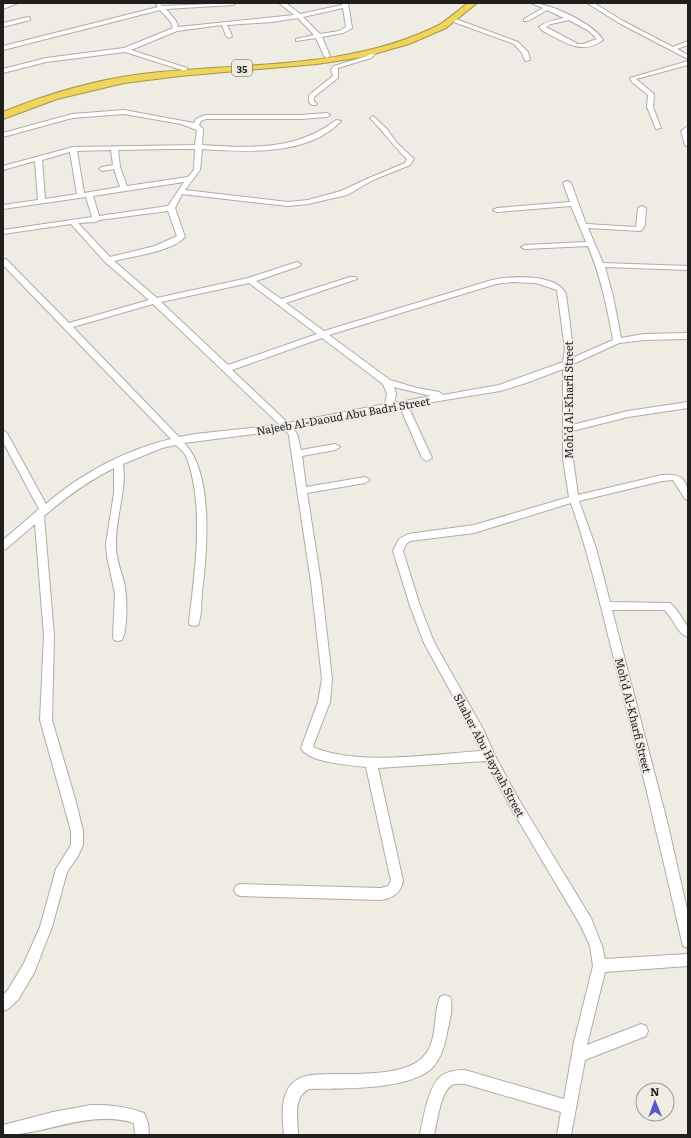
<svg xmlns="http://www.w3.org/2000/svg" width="691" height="1138" font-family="Literata,serif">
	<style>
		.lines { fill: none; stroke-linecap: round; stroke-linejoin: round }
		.minor-casing { stroke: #afada4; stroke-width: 2 }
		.highway-casing { stroke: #a79546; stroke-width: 2 }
		.minor { fill: #fff; fill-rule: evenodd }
		.highway { fill: #efd45d; fill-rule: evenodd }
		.labels { text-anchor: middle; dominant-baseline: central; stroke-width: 3.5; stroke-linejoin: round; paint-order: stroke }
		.shield { fill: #eeece3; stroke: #5e5c58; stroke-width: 1 }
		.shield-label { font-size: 10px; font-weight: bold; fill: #201f1c }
		.street-label { font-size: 11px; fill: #201f1c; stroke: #eeece3 }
	</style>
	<rect width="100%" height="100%" fill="#eeece3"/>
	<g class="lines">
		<g class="minor-casing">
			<path id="minor" d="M 9,3 L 18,3 L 3,9 L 3,5 Z
				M 159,3 L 163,6 L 236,3 L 233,5 L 166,9 L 176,21 L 178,27 L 294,15 L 279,3 L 286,3 L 300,14 L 342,5 L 342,3 L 348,3 L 352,28 L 343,33 L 322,37 L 330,56 L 327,58 L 324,56 L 316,38 L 296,41 L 296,39 L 314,35 L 298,18 L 272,22 L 227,25 L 232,36 L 229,38 L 226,36 L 222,25 L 177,31 L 131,50 L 187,68 L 187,70 L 185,71 L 125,52 L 46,62 L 3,73 L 3,69 L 46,58 L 124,48 L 173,28 L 171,22 L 160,10 L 3,50 L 3,46 L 158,7 L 156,5 ZM 343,8 L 346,27 L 339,31 L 320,34 L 303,17 Z
				M 531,3 C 550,3 594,24 603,40 C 581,56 563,41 543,31 L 539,27 C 546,21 555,20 564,18 L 547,10 L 528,21 L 524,21 L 524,19 L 543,8 ZM 569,20 L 589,31 L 597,39 L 583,44 L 578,44 L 546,27 L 551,24 Z
				M 587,3 L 594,3 L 623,21 L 673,47 L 688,41 L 688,45 L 677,49 L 688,55 L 688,59 L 619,23 Z
				M 28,17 L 30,18 L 30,20 L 3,27 L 3,23 Z
				M 453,18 L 518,42 L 528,52 L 530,60 L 525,61 L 522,53 L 514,44 L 451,21 L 450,20 Z
				M 373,50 L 378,51 L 371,58 L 338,68 L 338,78 L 314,97 L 314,101 L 317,104 L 316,105 L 312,105 L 309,102 L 309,95 L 333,76 L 331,70 L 334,66 L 367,56 Z
				M 688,61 L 688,65 L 636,79 L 654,94 L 653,107 L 661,128 L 656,129 L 647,107 L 648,95 L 632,82 L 630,78 Z
				M 124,110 L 194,123 L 196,119 L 205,115 L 301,115 L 327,113 L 330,115 L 327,117 L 301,119 L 206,119 L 201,121 L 199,125 L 203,129 L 202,145 C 250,148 296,151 336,120 L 341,121 C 309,156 245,152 202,149 L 200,170 L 185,190 L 288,202 L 308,200 L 341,191 L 369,178 L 405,163 L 407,159 C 394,147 384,132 371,119 L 370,118 L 373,116 L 386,128 L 397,143 L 414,159 L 410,165 L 373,180 L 347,195 L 308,204 L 288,206 L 182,194 L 175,208 L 185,237 C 171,252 133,256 114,261 L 157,298 L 248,278 L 297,262 L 301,264 L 300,266 L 256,281 L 281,299 L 350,277 L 356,277 L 357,279 L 286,303 L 324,331 L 492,280 C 511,276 557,273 566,294 L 573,349 L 572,358 L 613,340 C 607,307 601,277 588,246 L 525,249 L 521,247 L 525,245 L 586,242 L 571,206 L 497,212 L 493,210 L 497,208 L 570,202 L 563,183 L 567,181 L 571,183 L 586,224 L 636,227 L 638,208 L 642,206 L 646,208 L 645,225 L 641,231 L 588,228 L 603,263 L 688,266 L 688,270 L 605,267 L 613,296 L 621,338 L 644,334 L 688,333 L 688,339 L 644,340 L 619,343 L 571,365 L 572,425 L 628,411 L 688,402 L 688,408 L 628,417 L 572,431 L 573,459 L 578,495 L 662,475 C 683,473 688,480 688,500 L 685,499 L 673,480 L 662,481 L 579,501 L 596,548 L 610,602 L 670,603 L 676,609 L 688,627 L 688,637 C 676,633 674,618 664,610 L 612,610 L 668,825 L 688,914 L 688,948 L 683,946 L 682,942 C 662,854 641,766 619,679 C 604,620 591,561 571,503 L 474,533 L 410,541 L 406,544 L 403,551 L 420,606 L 434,642 L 484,731 L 494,754 L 519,800 L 591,918 L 602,946 L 605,959 L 688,954 L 688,966 L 605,972 L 587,1045 L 641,1024 L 646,1026 L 648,1031 L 646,1036 L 585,1060 L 571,1135 L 557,1135 L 561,1112 L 465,1084 C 461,1084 456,1083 452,1085 C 441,1090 437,1123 434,1135 L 420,1135 C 423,1120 428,1086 441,1076 C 448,1071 457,1070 465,1070 L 564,1099 L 574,1042 L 593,966 L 590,946 L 581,926 L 511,808 L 486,761 L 378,768 L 403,881 C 401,893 393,898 381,900 L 240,896 L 236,894 L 234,890 L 236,886 L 240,884 L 381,888 L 388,886 L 391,881 L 366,767 C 351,765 308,763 301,748 L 318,702 L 322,679 L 311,582 L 290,443 L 289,435 L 285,430 L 184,443 C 214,473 207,552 202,592 C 201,602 202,616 198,625 L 194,626 L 190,625 L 189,622 C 195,572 205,504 186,456 C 184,452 179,448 176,445 L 162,448 L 123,464 C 127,493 114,520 116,549 C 117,561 121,571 124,582 C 127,596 128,628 122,640 L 118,641 L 114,640 L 113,637 L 115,594 L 107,556 L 106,544 L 114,493 L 114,468 C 88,481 66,497 44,516 L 54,636 L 52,720 L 76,802 L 83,831 L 83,845 L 78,856 L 67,872 L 52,927 L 34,973 L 18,1000 L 8,1009 L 3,1011 L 3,995 L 8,990 L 24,963 L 40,927 L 56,869 L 71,845 L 71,831 L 40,720 L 44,636 L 35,524 L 6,549 L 3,550 L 3,540 L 39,509 L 3,442 L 3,430 L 7,433 L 46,504 C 80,474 127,449 171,439 L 3,265 L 3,259 L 6,259 L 69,323 L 149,300 L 105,262 L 71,224 L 3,234 L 3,230 L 92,217 L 86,197 L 3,209 L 3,205 L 38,200 L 35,161 L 3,170 L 3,166 L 73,147 L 195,145 L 197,130 L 181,124 L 124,114 L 72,118 L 3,137 L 3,133 L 72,114 ZM 169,149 L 195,149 L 194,170 L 188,177 L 127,186 L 120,167 L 118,150 ZM 111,150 L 113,165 L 102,167 L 99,169 L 102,171 L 114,169 L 120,187 L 84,193 L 77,151 ZM 70,152 L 77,194 L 45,199 L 42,160 ZM 184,182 L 168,206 L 99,216 L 93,196 ZM 168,211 L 177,236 L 155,246 L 110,257 L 78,223 L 96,222 L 99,220 ZM 512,282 L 536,283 L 557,290 L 565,349 L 563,362 L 499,385 L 443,395 L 439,392 L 417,388 L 390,380 L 329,335 L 496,284 ZM 249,283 L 317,334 L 228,365 L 161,302 ZM 153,304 L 280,425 L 195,434 L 179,437 L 73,327 ZM 322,338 L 383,384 L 387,394 L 385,404 L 288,423 L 232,370 ZM 563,369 L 563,459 L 569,497 L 474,525 L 408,534 L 399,539 L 393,551 L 410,606 L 424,643 L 475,736 L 481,751 C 433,754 360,766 315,748 L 313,746 L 330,702 L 332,679 L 321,582 L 307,493 L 365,483 L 370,480 L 365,477 L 306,487 L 302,456 L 335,450 L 340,447 L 335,444 L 301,450 L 297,434 L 293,428 L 400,407 L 422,458 L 427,461 L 432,458 L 408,406 L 500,391 L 526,383 ZM 394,387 L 431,396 L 394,403 L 396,394 Z
				M 688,126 L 688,147 L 685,145 L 681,131 Z
				M 445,995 L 450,997 C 454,1007 449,1023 447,1033 C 445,1045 441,1058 433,1067 C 410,1091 340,1088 309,1089 C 292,1097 298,1120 298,1135 L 284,1135 C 283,1122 281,1108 285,1096 C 287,1090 290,1084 295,1081 C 306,1073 319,1075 331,1074 C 355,1074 404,1076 422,1058 C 439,1042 432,1016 440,997 Z
				M 91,1105 C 110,1105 126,1106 144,1113 L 148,1123 L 149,1135 L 135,1135 L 134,1123 C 89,1109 47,1135 3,1135 L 3,1125 L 53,1112 Z"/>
		</g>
		<g class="highway-casing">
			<path id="highway" d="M 468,3 L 477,3 L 446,28 L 409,44 L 363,57 L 317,64 L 180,76 L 124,83 L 57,99 L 3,119 L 3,112 C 47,94 95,80 142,74 C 241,62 347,71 439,25 C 449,19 458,10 468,3 Z"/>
		</g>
		<use href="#minor" class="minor"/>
		<use href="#highway" class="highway"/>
	</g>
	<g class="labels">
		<rect class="shield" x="232" y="60" width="20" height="16" rx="3"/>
		<g class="shield-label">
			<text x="242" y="68">35</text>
		</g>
		<g class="street-label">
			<text transform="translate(568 400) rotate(-90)">Moh'd Al-Kharfi Street</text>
			<text transform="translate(343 415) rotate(-10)">Najeeb Al-Daoud Abu Badri Street</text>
			<text transform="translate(634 715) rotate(76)">Moh'd Al-Kharfi Street</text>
			<text transform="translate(490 755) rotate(62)">Shaher Abu Hayyah Street</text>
		</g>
	</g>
	<rect width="691" height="1138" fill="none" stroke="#201f1c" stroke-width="8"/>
	<g transform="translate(655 1102) rotate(359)"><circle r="19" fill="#eeece3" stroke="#9c9a93"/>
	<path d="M0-3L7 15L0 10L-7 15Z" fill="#5459d0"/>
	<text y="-6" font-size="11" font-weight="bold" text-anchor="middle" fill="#201f1c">N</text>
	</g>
</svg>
